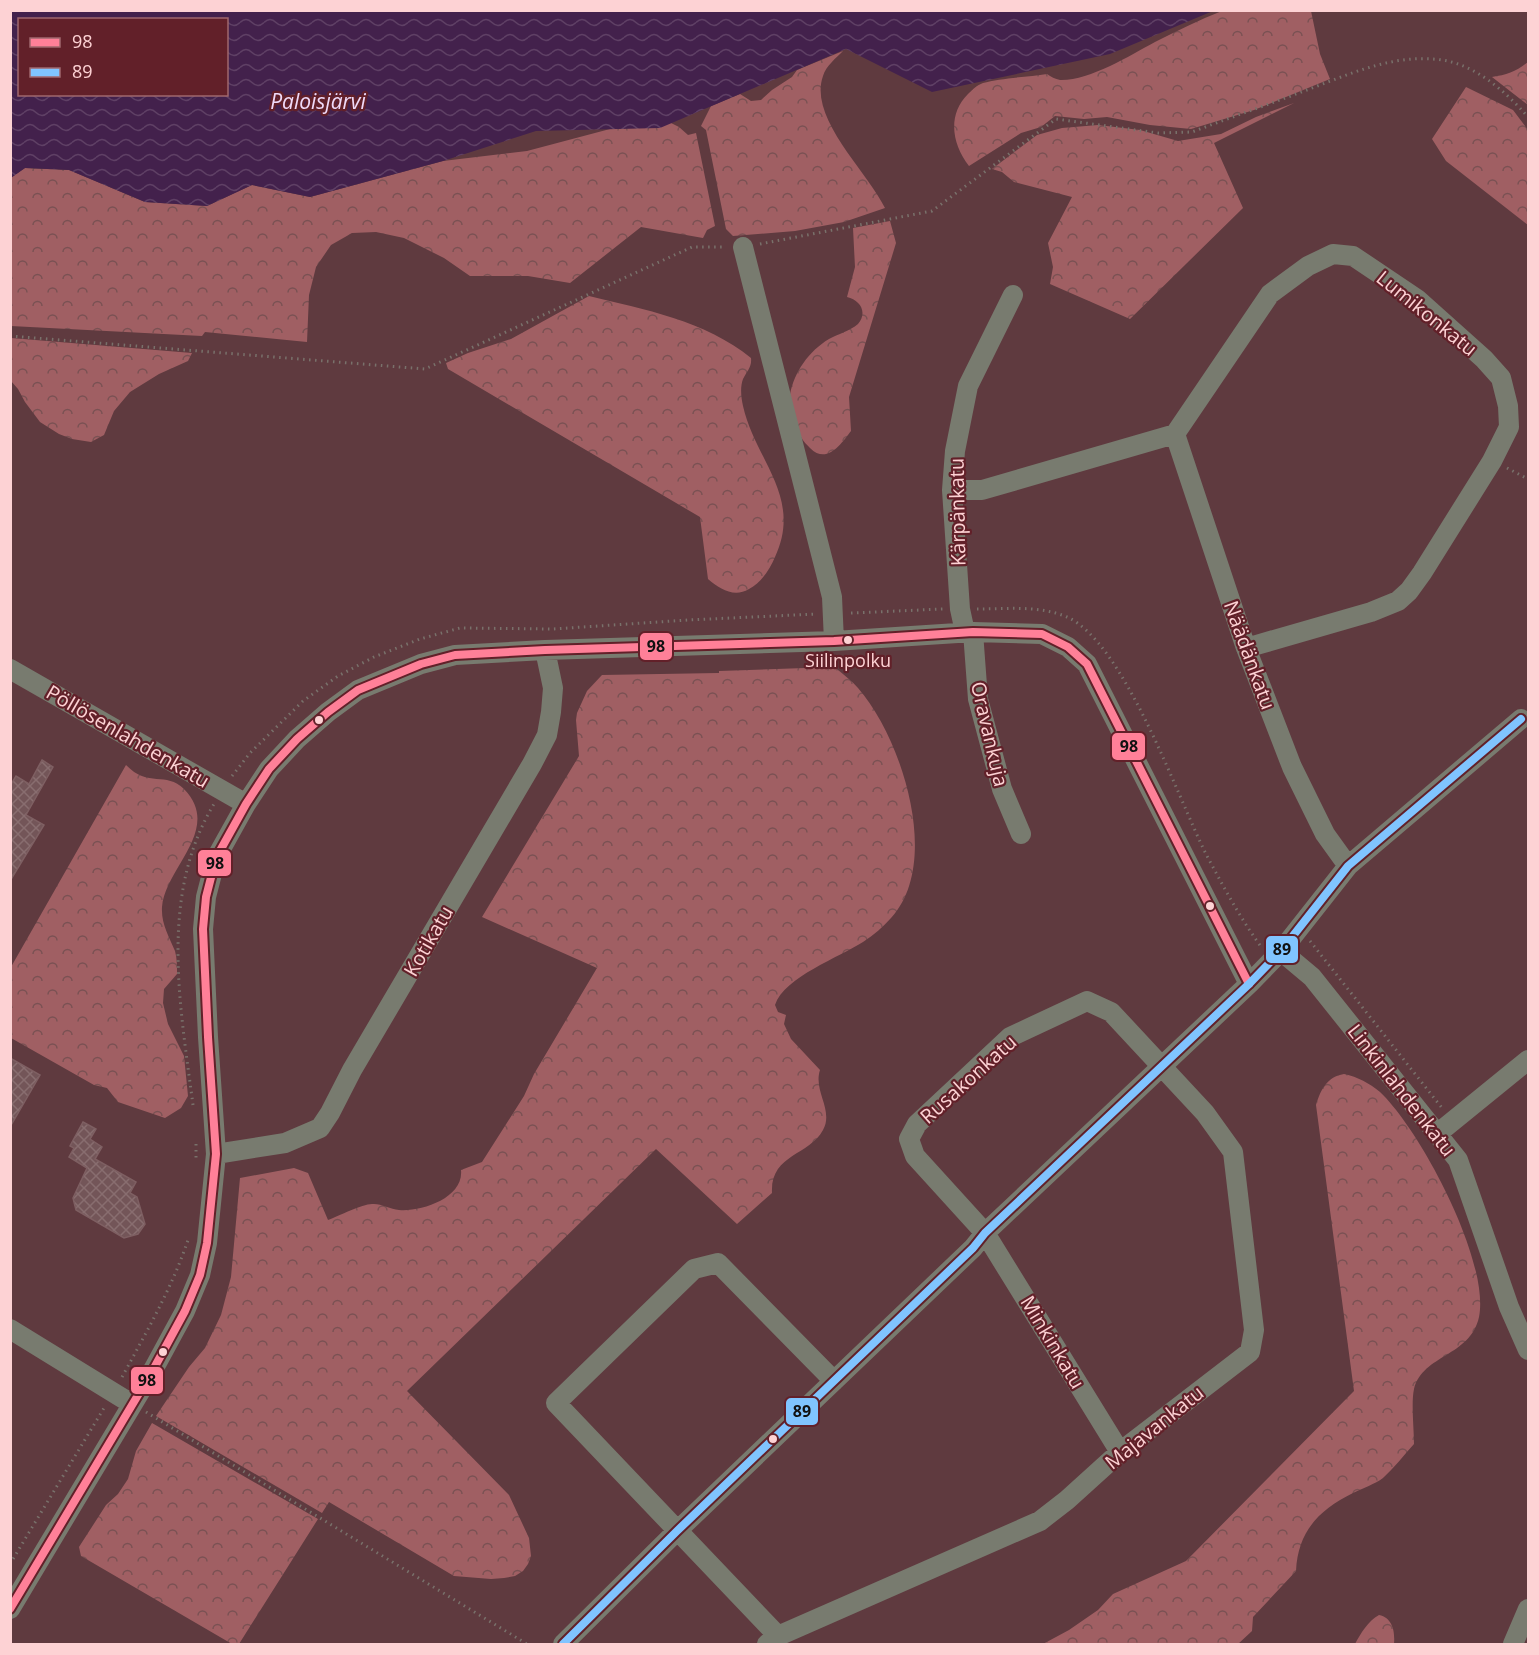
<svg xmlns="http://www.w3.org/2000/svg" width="1539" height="1655" font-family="'Open Sans',sans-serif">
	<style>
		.forest { fill: url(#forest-crowns) }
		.water { fill: url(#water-waves); fill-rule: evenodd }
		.building { fill: url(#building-cross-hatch); stroke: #7e5f62; stroke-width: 1.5 }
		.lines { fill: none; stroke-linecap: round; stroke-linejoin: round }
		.path { stroke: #79716b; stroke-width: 3; stroke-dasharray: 1.5 4.5; stroke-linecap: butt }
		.minor { stroke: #787b6f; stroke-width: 20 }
		.bus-1-casing { stroke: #622029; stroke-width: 12 }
		.bus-2-casing { stroke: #622029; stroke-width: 12 }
		.bus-1 { stroke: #ff8098; stroke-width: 8 }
		.bus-2 { stroke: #80c4ff; stroke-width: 8 }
		.bus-dot { fill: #fdd2d4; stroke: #622029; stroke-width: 2 }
		.labels { text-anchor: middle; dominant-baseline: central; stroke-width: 4.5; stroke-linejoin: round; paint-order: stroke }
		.bus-label { font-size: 18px; fill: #fdd2d4; stroke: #622029 }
		.street-label { font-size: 20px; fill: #fdd2d4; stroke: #622029 }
		.water-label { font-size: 21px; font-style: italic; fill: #efdaf9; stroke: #622029 }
		.line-badge { stroke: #622029; stroke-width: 2 }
		.pale-badge-label { font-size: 16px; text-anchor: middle; font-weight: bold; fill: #111 }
	</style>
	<defs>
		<pattern id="forest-crowns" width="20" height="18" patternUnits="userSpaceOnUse" patternTransform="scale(1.5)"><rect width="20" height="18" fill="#a05f63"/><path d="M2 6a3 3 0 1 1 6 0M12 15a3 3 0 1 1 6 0" fill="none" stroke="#7a5153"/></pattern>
		<pattern id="water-waves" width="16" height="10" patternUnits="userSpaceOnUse" patternTransform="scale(1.5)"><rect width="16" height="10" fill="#43214c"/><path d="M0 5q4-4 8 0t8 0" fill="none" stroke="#5f4065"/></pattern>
		<pattern id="building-cross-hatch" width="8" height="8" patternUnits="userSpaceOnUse" patternTransform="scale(1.5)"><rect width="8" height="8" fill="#735558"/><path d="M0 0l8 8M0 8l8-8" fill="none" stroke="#886d6f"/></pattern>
	</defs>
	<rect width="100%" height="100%" fill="#5f3a3f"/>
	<path class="forest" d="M 1222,11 L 1311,11 L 1320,54 L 1330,79 L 1254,110 L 1191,129 L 1150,125 L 1107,117 L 1084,119 L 1055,116 L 1041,127 L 1021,133 L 969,166 C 952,144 947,115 968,94 C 972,90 977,85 983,83 C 1000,78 1029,77 1047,74 C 1051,77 1055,79 1060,80 C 1089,81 1129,56 1155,42 C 1177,31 1199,20 1222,11 Z
		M 843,51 C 836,58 826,66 823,76 C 808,118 868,172 885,208 L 844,222 L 795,231 L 733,236 L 726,229 L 706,130 L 701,126 L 711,106 L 740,94 L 751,101 L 761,100 L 772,90 L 792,77 L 797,70 Z
		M 1528,62 L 1528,105 L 1492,77 C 1507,75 1517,71 1528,62 Z
		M 1466,87 L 1513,110 L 1528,130 L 1528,225 L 1446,161 L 1432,139 Z
		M 1294,103 L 1214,143 L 1243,208 L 1130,319 L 1050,284 L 1053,267 L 1048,243 L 1072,197 L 1014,182 L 1002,172 L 992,169 L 1037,135 L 1062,128 L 1098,125 L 1140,130 L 1178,141 L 1221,134 L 1256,117 Z
		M 671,123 L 679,127 L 688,135 L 696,133 L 715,226 L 707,230 L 703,238 L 641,227 L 570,283 L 528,276 L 470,276 L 444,258 L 404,238 L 376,232 L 352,233 L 331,245 L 316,267 L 309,295 L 307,342 L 205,332 L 202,336 L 11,326 L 10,178 L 25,168 L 69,170 L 145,202 L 207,206 L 252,185 L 310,197 L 443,161 L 527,151 L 610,129 Z
		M 890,221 L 896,243 L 849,397 L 851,431 C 841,444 827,465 810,448 C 807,445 803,441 801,437 C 795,425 794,408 790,395 C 794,372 809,351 829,339 C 838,334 850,331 858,324 C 868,312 860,300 847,297 L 855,267 L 853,228 Z
		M 589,296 C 643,309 706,321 751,358 C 752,367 747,371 743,379 C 740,387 741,397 743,406 C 755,460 803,497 775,557 C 770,569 761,583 749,589 C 734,598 720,589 708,579 L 700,517 L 448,369 L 446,363 L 468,353 L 511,339 Z
		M 11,338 L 192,353 L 188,361 L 159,374 L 130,392 L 114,411 L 104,435 L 91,442 L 72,439 L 59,434 L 40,422 L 25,402 L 18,389 L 11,381 Z
		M 834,667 C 843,674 851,680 858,688 C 902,738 942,863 891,918 C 883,927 874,935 863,942 C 840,957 784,977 775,1005 L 778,1012 L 786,1015 L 784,1024 L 791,1039 L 820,1070 C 813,1091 834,1110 823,1130 C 809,1156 770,1154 772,1193 L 737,1224 L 656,1149 L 407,1391 L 509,1495 L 529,1538 L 531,1556 L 528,1564 L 523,1571 L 515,1576 L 504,1578 L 491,1579 L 454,1576 L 329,1502 L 322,1513 L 156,1416 L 189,1367 L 205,1348 L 221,1315 L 231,1277 L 240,1178 L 294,1168 L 308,1173 L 328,1220 C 339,1216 362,1204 372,1204 C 380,1203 390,1209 399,1210 C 421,1212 464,1198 461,1170 L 482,1162 L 524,1096 L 534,1074 L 597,968 L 482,917 L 579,756 L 576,720 L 577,713 L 587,691 L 602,675 L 719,673 L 719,671 Z
		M 126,765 C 148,788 166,771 184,789 C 223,829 165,868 162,907 C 161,924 169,936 175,951 C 177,958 177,966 177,974 L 164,989 L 163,1003 L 168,1024 L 184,1056 L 188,1096 L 181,1108 L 165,1118 L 118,1102 L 107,1088 L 94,1085 L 11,1038 L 11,967 Z
		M 1344,1074 C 1358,1077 1369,1083 1380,1092 C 1421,1131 1490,1261 1479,1317 C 1470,1357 1423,1354 1414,1389 C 1411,1403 1414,1428 1414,1444 C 1404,1455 1394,1468 1383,1478 C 1375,1484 1363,1488 1353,1493 C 1319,1510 1298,1531 1296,1571 L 1253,1617 L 1252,1631 L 1238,1644 L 1043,1644 L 1069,1630 L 1098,1610 L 1113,1594 L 1186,1561 L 1354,1391 L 1316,1105 C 1321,1089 1327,1077 1344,1074 Z
		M 152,1423 L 318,1519 L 239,1644 L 232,1644 L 81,1556 L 79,1547 L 106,1505 L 118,1494 L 128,1479 L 136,1451 Z
		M 1379,1615 C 1393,1618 1395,1632 1394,1644 L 1355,1644 C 1361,1633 1368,1621 1379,1615 Z"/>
	<path class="water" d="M 11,10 L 1213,10 L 1213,11 L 1110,54 L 932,92 L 846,49 L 660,128 L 536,131 L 443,161 L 310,197 L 252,185 L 207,206 L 145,202 L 69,170 L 25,168 L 11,178 ZM 20,20 L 226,20 L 226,94 L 20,94 Z"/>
	<path class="building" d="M 42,760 L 53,767 L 26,815 L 44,825 L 10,881 L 10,786 L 16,776 L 29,784 Z
		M 10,1058 L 40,1075 L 10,1127 Z
		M 83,1122 L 96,1129 L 90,1139 L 102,1147 L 95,1159 L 136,1182 L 130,1193 L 137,1197 L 145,1224 L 138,1234 L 124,1238 L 76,1210 L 73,1198 L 87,1168 L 69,1157 L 74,1148 L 70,1146 Z"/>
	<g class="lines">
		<path class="path" d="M 760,244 L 932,211 L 1056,119 L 1158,133 L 1192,132 C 1229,118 1267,105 1304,91 C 1348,75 1393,53 1442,60 C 1476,65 1506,92 1528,117
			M 10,336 L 425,369 L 692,247 L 726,247
			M 1507,468 L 1528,479
			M 977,609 C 1006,609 1039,605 1067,617 C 1124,642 1177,796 1206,854 C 1223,886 1240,918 1262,948
			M 851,613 L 943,609
			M 232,776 L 250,753 L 303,701 L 338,676 L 374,657 L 420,639 L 460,628 L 553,629 L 688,620 L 817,614
			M 1310,941 L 1442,1108
			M 193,1105 C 180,1005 159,895 214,804
			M 196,1144 L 196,1159
			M 122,1377 C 147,1331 173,1286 189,1237
			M 146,1412 L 527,1644
			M 10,1564 L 104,1408"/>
		<path class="minor" d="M 743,247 L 832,597 L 834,641
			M 1175,434 L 1246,648 L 1292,767 L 1325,834 L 1348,866
			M 952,490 L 982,490 L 1175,434 L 1270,294 L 1308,266 L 1333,254 L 1353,256 L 1417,299 L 1484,359 L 1501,378 L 1508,406 L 1509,427 L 1492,461 L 1422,573 L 1409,591 L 1398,601 L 1371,612 L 1246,648
			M 965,632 L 960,609 L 952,490 L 955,451 L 968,386 L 1013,295
			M 973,632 L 978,699 L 1002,789 L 1021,834
			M 10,669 L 246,804
			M 1281,951 L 1312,977 L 1458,1160 L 1509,1307 L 1528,1350
			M 1437,1134 L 1528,1060
			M 216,1154 L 285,1143 L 320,1128 L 330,1113 L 352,1070 L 532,764 L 547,735 L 551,712 L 553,688 L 545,650
			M 10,1329 L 132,1404
			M 10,1609 L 153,1370 L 185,1311 L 200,1275 L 207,1243 L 216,1154 L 208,1037 L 203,929 L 206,897 L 216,858 L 246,804 L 269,769 L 297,739 L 328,712 L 358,690 L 421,664 L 455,655 L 545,650 L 834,641 L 973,632 L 1042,634 L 1068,647 L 1087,664 L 1249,984
			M 778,1636 L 556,1403 L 694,1269 L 718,1263 L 834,1381
			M 563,1644 L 677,1531 L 973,1248 L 985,1233 L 1249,984 L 1281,951 L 1348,866 L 1521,719
			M 767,1644 L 778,1636 L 1040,1521 L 1067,1500 L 1120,1452 L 1250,1352 L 1254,1330 L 1233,1152 L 1205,1113 L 1111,1012 L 1087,1001 L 1010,1037 L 917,1124 L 909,1139 L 915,1156 L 985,1233 L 1120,1452
			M 1513,1644 L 1528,1609"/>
		<g class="bus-1-casing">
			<path id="bus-1" d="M 10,1609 L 153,1370 L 185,1311 L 200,1275 L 207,1243 L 216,1154 L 208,1037 L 203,929 L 206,897 L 216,858 L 246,804 L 269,769 L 297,739 L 328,712 L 358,690 L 421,664 L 455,655 L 545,650 L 834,641 L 973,632 L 1042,634 L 1068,647 L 1087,664 L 1249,984"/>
		</g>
		<g class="bus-2-casing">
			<path id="bus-2" d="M 563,1644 L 677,1531 L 973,1248 L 985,1233 L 1249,984 L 1281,951 L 1348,866 L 1521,719"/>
		</g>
		<use href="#bus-1" class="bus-1"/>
		<use href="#bus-2" class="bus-2"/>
	</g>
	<g class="bus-dot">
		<circle cx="848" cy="640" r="5"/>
		<circle cx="319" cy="720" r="5"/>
		<circle cx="1210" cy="906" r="5"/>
		<circle cx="163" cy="1352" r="5"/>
		<circle cx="773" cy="1439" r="5"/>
	</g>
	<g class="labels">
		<g class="bus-label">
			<text x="848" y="660">Siilinpolku</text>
		</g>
		<g class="street-label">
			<text transform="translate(1427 313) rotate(39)">Lumikonkatu</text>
			<text transform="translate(957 512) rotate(-91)">Kärpänkatu</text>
			<text transform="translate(1250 655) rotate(70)">Näädänkatu</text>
			<text transform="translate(990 734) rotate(77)">Oravankuja</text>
			<text transform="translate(128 736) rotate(30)">Pöllösenlahdenkatu</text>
			<text transform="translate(428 941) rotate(-60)">Kotikatu</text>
			<text transform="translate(968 1079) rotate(-42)">Rusakonkatu</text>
			<text transform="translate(1402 1090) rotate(52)">Linkinlahdenkatu</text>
			<text transform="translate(1053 1342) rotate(59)">Minkinkatu</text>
			<text transform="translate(1154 1427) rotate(-39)">Majavankatu</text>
		</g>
		<g class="water-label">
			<text x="318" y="101">Paloisjärvi</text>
		</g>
	</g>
	<g class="line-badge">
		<rect x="639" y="632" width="34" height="29" rx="6" fill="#ff8098"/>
		<rect x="1111" y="732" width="35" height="29" rx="6" fill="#ff8098"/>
		<rect x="197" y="849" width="35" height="28" rx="6" fill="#ff8098"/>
		<rect x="1265" y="935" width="34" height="29" rx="6" fill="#80c4ff"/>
		<rect x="130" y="1366" width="34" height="29" rx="6" fill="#ff8098"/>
		<rect x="785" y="1397" width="34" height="29" rx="6" fill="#80c4ff"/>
	</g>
	<g class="pale-badge-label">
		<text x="656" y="652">98</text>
		<text x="1129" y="752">98</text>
		<text x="215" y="869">98</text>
		<text x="1282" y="955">89</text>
		<text x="147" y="1386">98</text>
		<text x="802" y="1417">89</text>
	</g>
	<rect width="1539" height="1655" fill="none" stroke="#fdd2d4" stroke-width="24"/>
	<rect x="18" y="18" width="210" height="78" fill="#622029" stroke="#a0676d" stroke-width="1.5"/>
	<rect x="30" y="38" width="30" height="9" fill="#ff8098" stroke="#a0676d" stroke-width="1.5"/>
	<text x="72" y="48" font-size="18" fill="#fdd2d4">98</text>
	<rect x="30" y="68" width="30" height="9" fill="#80c4ff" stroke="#a0676d" stroke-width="1.5"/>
	<text x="72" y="78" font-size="18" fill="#fdd2d4">89</text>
</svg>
